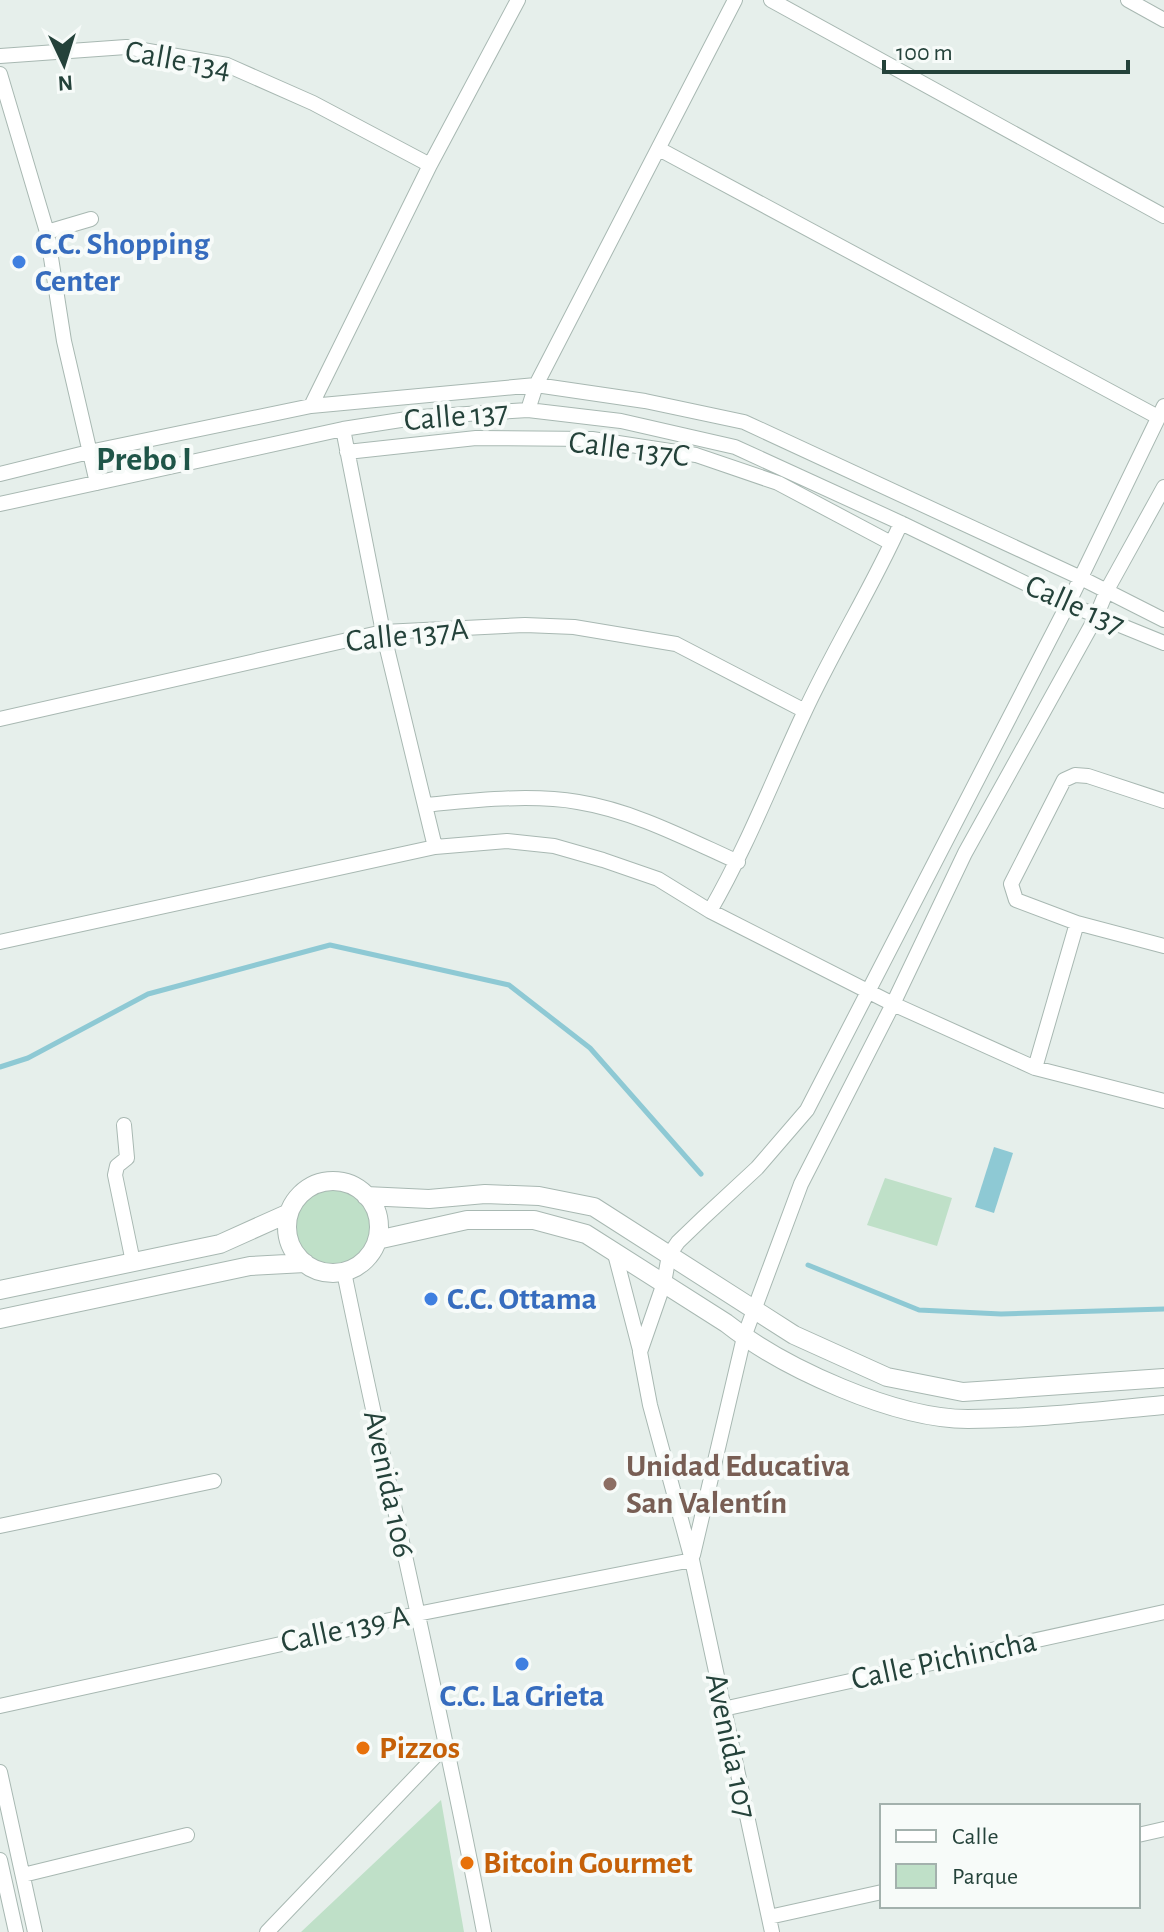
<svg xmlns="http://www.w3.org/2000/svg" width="1164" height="1932" font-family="'Alegreya Sans',sans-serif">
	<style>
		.green { fill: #bfe0c8 }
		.water { fill: #8ec9d4 }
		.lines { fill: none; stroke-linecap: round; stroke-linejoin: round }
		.stream { stroke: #8ec9d4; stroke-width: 5 }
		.minor-casing { stroke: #a8b8b2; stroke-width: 16 }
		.tertiary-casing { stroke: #a8b8b2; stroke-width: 20 }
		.minor { stroke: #fff; stroke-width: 14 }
		.tertiary { stroke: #fff; stroke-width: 18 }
		.shop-dot { fill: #3f7fe0; stroke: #f7fbf9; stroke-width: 3 }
		.education-dot { fill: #8d6e63; stroke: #f7fbf9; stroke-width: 3 }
		.food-dot { fill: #e8710a; stroke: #f7fbf9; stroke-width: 3 }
		.labels { text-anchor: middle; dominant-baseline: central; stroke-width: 8; stroke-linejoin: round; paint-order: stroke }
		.street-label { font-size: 32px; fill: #24423a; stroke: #f7fbf9 }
		.shop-label { font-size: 32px; font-weight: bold; fill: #366cbe; stroke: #f7fbf9; text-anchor: start }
		.education-label { font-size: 32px; font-weight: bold; fill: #785e54; stroke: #f7fbf9; text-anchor: start }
		.food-label { font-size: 32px; font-weight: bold; fill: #c56008; stroke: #f7fbf9; text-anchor: start }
		.neighbourhood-label { font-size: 34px; font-weight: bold; fill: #1f5548; stroke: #f7fbf9 }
	</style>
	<rect width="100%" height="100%" fill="#e6efeb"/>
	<path class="green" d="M 885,1178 L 952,1198 L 937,1246 L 867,1225 Z
		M293 1227a40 40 0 1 1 80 0a40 40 0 1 1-80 0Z
		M 441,1800 L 464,1932 L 301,1932 Z"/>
	<path class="water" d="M 994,1147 L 1013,1153 L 994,1213 L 975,1207 Z"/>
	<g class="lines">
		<path class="stream" d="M 0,1067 L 28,1058 L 148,994 L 330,945 L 509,985 L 590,1048 L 701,1174
			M 808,1265 L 919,1310 L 1001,1314 L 1164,1309"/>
		<g class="minor-casing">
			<path id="minor" d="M 771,0 L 1164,216
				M 1128,0 L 1164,20
				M 0,56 L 126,47 L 227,65 L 313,103 L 430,165
				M 0,74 L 47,232 L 64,341 L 97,483
				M 659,149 L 1158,417
				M 47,232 L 91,219
				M 311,406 L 430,165 L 518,0
				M 528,410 L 536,385 L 735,0
				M 343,429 L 383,632 L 435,847
				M 347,452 L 476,438 L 592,439 L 696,455 L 778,483 L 891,543
				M 0,474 L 89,452 L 311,406 L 536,385 L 645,401 L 744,422 L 1081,578 L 1164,620
				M 0,504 L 343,429 L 420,417 L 528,410 L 621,421 L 735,447 L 901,523 L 1068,604 L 1164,643
				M 0,719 L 383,632 L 525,625 L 574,627 L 676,644 L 805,711
				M 1164,801 L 1088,776 L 1075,775 L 1064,780 L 1011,884 L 1016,900 L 1077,923 L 1164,946
				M 426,805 C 472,800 532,794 578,802 C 634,811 687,839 738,862
				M 710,911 C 747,847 773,779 804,713 C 834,648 872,588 901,523
				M 0,942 L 435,847 L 507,841 L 554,846 L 603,860 L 658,879 L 710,911 L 893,1004 L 1035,1068 L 1164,1101
				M 1035,1068 L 1077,923
				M 124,1125 L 127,1158 L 117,1166 L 115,1175 L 133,1262
				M 614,1250 L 640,1350
				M 344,1272 C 389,1492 442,1711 484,1932
				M 0,1526 L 214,1481
				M 693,1555 L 744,1337 L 801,1184 L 893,1004 L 965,853 L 1096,617 L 1107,590 L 1164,487
				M 0,1706 L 417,1614 L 692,1560
				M 723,1709 L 1164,1612
				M 0,1772 L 35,1932
				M 1138,1835 L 1164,1829
				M 0,1860 L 16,1932
				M 23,1875 L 187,1835
				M 769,1917 L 882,1892
				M 267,1932 L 447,1744
				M 772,1932 L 692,1560 L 650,1405 L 640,1352 L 664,1283 L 669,1255 L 678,1242 L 703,1218 L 757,1168 L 807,1110 L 1068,604 L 1164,406"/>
		</g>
		<g class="tertiary-casing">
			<path id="tertiary" d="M287 1227a46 46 0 1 1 92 0a46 46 0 1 1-92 0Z
				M 366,1196 L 429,1199 L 485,1194 L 539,1196 L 594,1207 L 794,1335 L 887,1377 L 963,1392 L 1164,1378
				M 377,1240 L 467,1220 L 534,1220 L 586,1234 L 726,1323 C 783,1368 895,1419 968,1419 C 1033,1419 1099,1411 1164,1405
				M 0,1290 L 220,1244 L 289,1213
				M 0,1319 L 250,1266 L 305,1263"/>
		</g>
		<use href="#minor" class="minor"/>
		<use href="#tertiary" class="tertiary"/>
	</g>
	<g class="shop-dot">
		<circle cx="19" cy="262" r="8"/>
		<circle cx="431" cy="1299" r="8"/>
		<circle cx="522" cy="1664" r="8"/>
	</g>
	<circle class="education-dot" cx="610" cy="1484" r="8"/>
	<g class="food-dot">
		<circle cx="363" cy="1748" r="8"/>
		<circle cx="467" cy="1863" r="8"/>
	</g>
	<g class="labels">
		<g class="street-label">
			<text transform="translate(178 60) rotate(10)">Calle 134</text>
			<text transform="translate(456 416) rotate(-5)">Calle 137</text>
			<text transform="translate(629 449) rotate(7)">Calle 137C</text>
			<text transform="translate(1075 605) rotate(24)">Calle 137</text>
			<text transform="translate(407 635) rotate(-6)">Calle 137A</text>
			<text transform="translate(389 1484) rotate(78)">Avenida 106</text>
			<text transform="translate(345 1629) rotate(-12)">Calle 139 A</text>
			<text transform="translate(944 1660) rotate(-12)">Calle Pichincha</text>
			<text transform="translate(731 1746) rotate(78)">Avenida 107</text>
		</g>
		<g class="shop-label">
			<text x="35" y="244">C.C. Shopping<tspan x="35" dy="37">Center</tspan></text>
			<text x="447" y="1299">C.C. Ottama</text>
			<text x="522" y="1696" text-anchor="middle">C.C. La Grieta</text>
		</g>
		<g class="education-label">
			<text x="626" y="1466">Unidad Educativa<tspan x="626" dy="37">San Valentín</tspan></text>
		</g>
		<g class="food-label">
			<text x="379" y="1748">Pizzos</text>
			<text x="483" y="1863">Bitcoin Gourmet</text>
		</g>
		<g class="neighbourhood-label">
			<text x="144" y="460">Prebo I</text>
		</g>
	</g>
	<rect x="880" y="1804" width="260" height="104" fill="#f7fbf9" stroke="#a3b1ad" stroke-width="2"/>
	<rect x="896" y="1830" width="40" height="12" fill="#ffffff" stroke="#a3b1ad" stroke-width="2"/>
	<text x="952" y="1844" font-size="24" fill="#24423a">Calle</text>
	<rect x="896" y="1864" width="40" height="24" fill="#bfe0c8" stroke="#a3b1ad" stroke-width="2"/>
	<text x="952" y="1884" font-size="24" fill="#24423a">Parque</text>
	<g transform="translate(64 64) rotate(176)" stroke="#f7fbf9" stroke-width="6" paint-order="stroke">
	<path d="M0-6L14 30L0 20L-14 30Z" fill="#24423a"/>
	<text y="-12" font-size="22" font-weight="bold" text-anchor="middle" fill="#24423a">N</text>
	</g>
	<path d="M884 60v12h244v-12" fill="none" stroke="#24423a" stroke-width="4"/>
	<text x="896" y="60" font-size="24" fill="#24423a" stroke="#f7fbf9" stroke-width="6" paint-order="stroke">100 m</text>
</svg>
